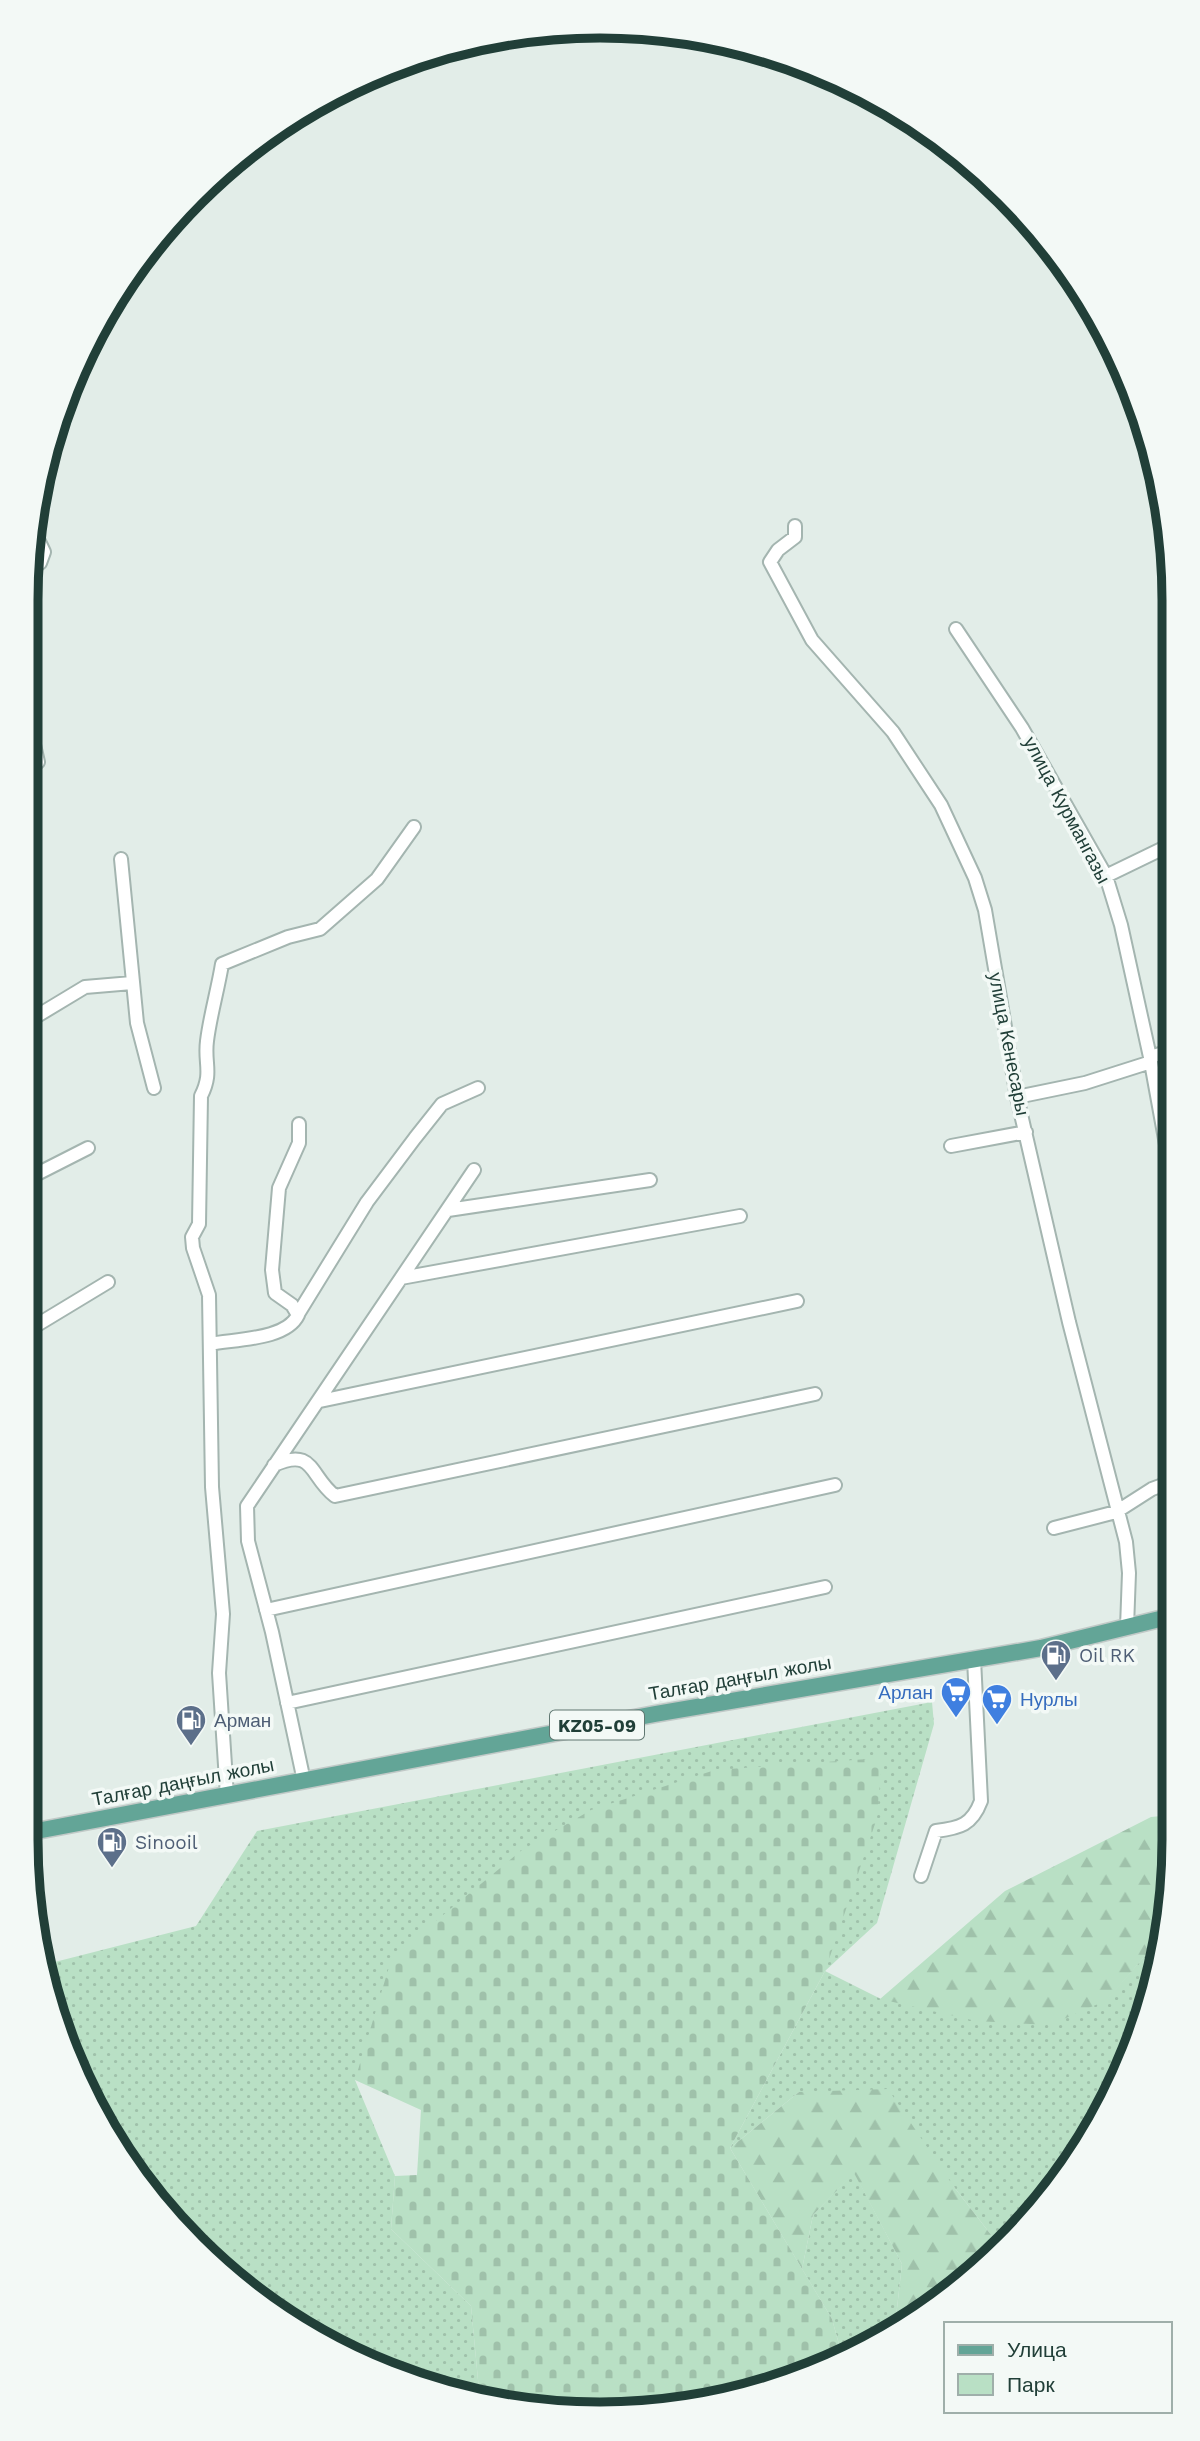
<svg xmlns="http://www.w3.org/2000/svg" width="1200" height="2441" font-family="'Work Sans',sans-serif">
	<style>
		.green { fill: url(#green-dots) }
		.forest { fill: url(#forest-firs) }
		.cemetery { fill: url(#cemetery-stones) }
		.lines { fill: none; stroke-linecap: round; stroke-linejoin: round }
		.minor-casing { stroke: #a4b5b0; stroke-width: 16 }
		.major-casing { stroke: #c1c9c7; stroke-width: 19 }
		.minor { stroke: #fff; stroke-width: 12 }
		.major { stroke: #63a597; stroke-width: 16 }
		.labels { text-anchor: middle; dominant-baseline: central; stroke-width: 7; stroke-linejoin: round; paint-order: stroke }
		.shield { fill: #f3f9f6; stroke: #607771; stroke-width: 2 }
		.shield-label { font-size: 18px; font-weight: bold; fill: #213f38 }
		.street-label { font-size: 19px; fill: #213f38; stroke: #f3f9f6 }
		.service-label { font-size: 19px; fill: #4e5e75; stroke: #f3f9f6; text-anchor: start }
		.shop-label { font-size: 19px; fill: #366cbe; stroke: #f3f9f6; text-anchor: end }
		.rim { fill: none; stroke: #213f38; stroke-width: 9 }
	</style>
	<defs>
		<pattern id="green-dots" width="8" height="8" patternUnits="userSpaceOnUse" patternTransform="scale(1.75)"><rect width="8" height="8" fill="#b9e0c5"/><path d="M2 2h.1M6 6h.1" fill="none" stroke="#9fc1aa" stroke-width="1.8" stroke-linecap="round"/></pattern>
		<pattern id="forest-firs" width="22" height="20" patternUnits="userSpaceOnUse" patternTransform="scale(1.75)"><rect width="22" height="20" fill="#b9e0c5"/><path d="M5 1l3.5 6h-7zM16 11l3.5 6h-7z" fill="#9fc1aa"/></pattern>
		<pattern id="cemetery-stones" width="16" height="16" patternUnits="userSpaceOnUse" patternTransform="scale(1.75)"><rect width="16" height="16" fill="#b9e0c5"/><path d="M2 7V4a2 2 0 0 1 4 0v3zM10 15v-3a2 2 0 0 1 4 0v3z" fill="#9fc1aa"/></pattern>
	</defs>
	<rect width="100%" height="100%" fill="#e2ede8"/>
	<path class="green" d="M 932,1702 L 934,1724 L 877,1923 L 825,1971 L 881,1999 L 1107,1999 L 1158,1941 L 1160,1955 L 1154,1989 L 1115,2094 L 1002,2249 L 954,2187 L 799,2092 L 730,2148 L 825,1971 L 355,2080 L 395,2176 L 391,2229 L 471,2306 L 480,2401 L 313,2338 L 221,2272 L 145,2191 L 57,2026 L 47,1964 L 196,1926 L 257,1831 Z
		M 854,2172 L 902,2264 L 895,2326 L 853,2356 L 843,2359 L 832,2319 L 802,2269 L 813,2215 Z"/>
	<path class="forest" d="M 1172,1815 L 1173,1878 L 1160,1955 L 1157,1942 L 1107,2000 L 1050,2025 L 976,2021 L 880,1999 L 1005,1891 L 1151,1817 Z
		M 888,2089 L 954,2187 L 1002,2249 L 895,2326 L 902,2264 L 854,2173 L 813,2215 L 802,2269 L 730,2148 L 799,2092 Z"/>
	<path class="cemetery" d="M 882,1758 L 877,1818 L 825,1971 L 730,2148 L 832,2319 L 843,2359 L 674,2410 L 488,2404 L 480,2401 L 471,2306 L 391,2229 L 395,2176 L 417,2175 L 421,2110 L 355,2080 L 392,1957 L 522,1850 L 591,1810 L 715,1770 Z"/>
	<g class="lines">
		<g class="minor-casing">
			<path id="minor" d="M 795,526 L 795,537 L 778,550 L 770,562 L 812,640 L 893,732 L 941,805 L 975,878 L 985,910 L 1017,1097 L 1069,1322 L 1126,1542 L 1129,1573 L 1127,1627
				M 27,569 L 40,563 L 44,552 L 33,529
				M 956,629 L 1022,728 L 1106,876 L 1121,925 L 1150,1057 L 1171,1172
				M 27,714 L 38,762
				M 121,859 L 137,1023 L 154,1088
				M 1106,876 L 1170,845
				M 27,1000 L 36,1017
				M 27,1022 L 85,987 L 132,983
				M 1150,1057 L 1170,1051
				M 1017,1097 L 1085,1083 L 1151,1062
				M 951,1146 L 1026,1132
				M 27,1179 L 88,1148
				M 448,1210 L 650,1180
				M 401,1278 L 740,1216
				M 298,1314 L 367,1202 L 415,1138 L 442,1104 L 478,1088
				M 27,1331 L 108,1282
				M 210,1344 C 235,1339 286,1340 298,1315 L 292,1305 L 275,1293 L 272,1270 L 279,1188 L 299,1143 L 299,1124
				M 320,1401 L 797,1301
				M 274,1465 C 315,1447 309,1476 335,1496 L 815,1394
				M 1054,1528 L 1116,1512 L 1152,1489 L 1171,1482
				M 266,1610 L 835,1485
				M 287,1703 L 825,1587
				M 304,1781 L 272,1632 L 248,1541 L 247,1506 L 474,1170
				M 227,1796 L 219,1673 L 223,1614 L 212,1487 L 209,1295 L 193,1248 L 192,1237 L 199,1224 L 201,1096 C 213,1072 204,1064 207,1041 C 210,1016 218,989 222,964 L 288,937 L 320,929 L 377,879 L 414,827
				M 921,1876 L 936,1831 C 960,1828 972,1825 981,1801 L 974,1659"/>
		</g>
		<g class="major-casing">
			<path id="major" d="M 26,1833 L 655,1714 L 1041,1648 L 1172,1616"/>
		</g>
		<use href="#minor" class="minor"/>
		<use href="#major" class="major"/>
	</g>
	<defs>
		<g id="fuel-pin" transform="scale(1.575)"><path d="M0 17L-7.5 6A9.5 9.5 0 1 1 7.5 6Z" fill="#5c6f8a" stroke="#f3f9f6"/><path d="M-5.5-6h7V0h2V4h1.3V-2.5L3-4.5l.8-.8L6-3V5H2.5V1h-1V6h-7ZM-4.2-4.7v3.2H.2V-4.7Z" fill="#fff"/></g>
		<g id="supermarket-pin" transform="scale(1.575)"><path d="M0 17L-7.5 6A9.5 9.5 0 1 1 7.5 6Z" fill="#3f7fe0" stroke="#f3f9f6"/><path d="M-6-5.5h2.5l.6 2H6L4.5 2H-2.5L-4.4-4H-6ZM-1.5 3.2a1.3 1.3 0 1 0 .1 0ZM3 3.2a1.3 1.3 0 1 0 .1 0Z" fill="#fff"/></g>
	</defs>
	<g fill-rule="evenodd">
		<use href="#fuel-pin" x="1056" y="1655"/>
		<use href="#supermarket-pin" x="956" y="1692"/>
		<use href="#supermarket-pin" x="997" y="1699"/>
		<use href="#fuel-pin" x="191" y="1720"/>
		<use href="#fuel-pin" x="112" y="1842"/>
	</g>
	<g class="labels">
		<rect class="shield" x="550" y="1710.5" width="94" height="29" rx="5"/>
		<g class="shield-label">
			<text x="597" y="1725">KZ05-09</text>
		</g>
		<g class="street-label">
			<text transform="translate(1067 810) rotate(62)">улица Курмангазы</text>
			<text transform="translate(1009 1044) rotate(79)">улица Кенесары</text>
			<text transform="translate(740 1678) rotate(-10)">Талғар даңғыл жолы</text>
			<text transform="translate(183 1782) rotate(-11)">Талғар даңғыл жолы</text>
		</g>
		<g class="service-label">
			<text x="1079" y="1655">Oil RK</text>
			<text x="214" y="1720">Арман</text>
			<text x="135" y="1842">Sinooil</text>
		</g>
		<g class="shop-label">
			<text x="933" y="1692">Арлан</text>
			<text x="1020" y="1699" text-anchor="start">Нурлы</text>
		</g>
	</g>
	<path d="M0 0H1200V2441H0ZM600 38H600A562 562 0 0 1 1162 600V1840A562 562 0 0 1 600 2402H600A562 562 0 0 1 38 1840V600A562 562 0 0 1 600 38Z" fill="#f3f9f6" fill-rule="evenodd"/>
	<path class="rim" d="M600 38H600A562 562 0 0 1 1162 600V1840A562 562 0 0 1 600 2402H600A562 562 0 0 1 38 1840V600A562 562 0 0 1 600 38Z"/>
	<rect x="944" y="2322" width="228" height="91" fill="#f3f9f6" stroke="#9fafaa" stroke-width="2"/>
	<rect x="958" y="2345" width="35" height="10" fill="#63a597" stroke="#9fafaa" stroke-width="2"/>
	<text x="1007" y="2357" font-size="21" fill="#213f38">Улица</text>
	<rect x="958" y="2374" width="35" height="21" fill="#b9e0c5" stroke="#9fafaa" stroke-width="2"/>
	<text x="1007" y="2392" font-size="21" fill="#213f38">Парк</text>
</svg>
